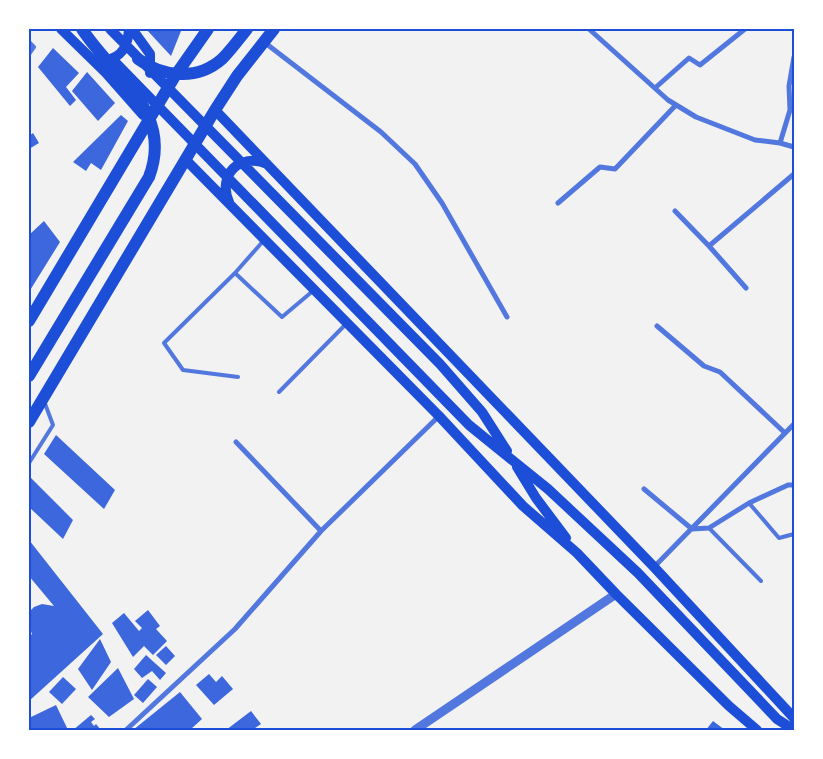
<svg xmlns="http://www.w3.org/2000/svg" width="823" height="759" font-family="'Archivo Narrow',sans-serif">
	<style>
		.building { fill: #3d67dc }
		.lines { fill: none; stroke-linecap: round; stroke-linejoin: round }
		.service { stroke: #5277de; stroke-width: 4 }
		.minor { stroke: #5277de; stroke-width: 5 }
		.tertiary { stroke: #5277de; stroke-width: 9 }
		.secondary { stroke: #1d4ed8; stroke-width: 10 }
		.primary { stroke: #1d4ed8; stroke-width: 12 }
		.neatline { fill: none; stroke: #1d4ed8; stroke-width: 2 }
	</style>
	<rect width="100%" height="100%" fill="#f2f2f2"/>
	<path class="building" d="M 146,29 L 171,29 L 181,31 L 171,56 Z
		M 53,48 L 79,73 L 66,87 L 76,100 L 70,106 L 38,67 Z
		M 87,72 L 115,103 L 98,121 L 72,91 Z
		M 121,115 L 128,121 L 101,170 L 91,163 L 86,171 L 73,162 Z
		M 33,133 L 39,143 L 29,149 L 29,136 Z
		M 44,221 L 60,242 L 29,292 L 29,235 Z
		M 56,435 L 115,490 L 104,509 L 44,454 Z
		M 30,477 L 73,520 L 63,539 L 29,507 Z
		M 29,540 L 103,634 L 29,701 L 29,637 L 32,634 L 29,626 L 29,612 L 34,607 L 42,604 L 54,606 L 29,576 Z
		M 148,610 L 160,626 L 156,629 L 167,641 L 153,655 L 144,646 L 133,657 L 112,623 L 124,613 L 139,631 L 142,628 L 135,621 Z
		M 100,639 L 111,662 L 92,690 L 78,669 Z
		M 166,646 L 175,656 L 166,665 L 156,655 Z
		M 146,655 L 166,673 L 160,680 L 152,671 L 142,678 L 134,669 Z
		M 118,668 L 134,699 L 109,717 L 88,697 Z
		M 209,674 L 216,682 L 222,676 L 233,689 L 214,705 L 196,685 Z
		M 63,677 L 76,689 L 62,704 L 49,692 Z
		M 148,679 L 157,687 L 143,703 L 134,695 Z
		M 180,692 L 202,719 L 191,729 L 192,730 L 133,730 Z
		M 56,705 L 68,730 L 29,730 L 29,718 Z
		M 251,711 L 261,724 L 252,730 L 226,730 Z
		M 91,715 L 95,719 L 91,722 L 94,726 L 96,724 L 101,730 L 73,730 Z
		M 713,721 L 725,730 L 706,730 Z"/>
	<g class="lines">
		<path class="service" d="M 29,42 L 34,47 L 29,54
			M 265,239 L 235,273 L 282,317 L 314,290
			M 235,273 L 164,343 L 183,370 L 238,377
			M 279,392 L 347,323
			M 29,463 L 53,425 L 44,401
			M 749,503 L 779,538 L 794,534
			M 709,528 L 761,581"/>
		<path class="minor" d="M 589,29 L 668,100 L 696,117 L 755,140 L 780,143 L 794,147
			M 264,42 L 381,132 L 415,164 L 442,203 L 507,317
			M 655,88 L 689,58 L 700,65 L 745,29
			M 780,143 L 790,110 L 789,86 L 794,57
			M 558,203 L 600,167 L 615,169 L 676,105
			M 675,211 L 709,246 L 746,288
			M 709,246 L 794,174
			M 657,326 L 704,366 L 720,372 L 785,433
			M 236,442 L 321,531
			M 644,489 L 692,529 L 709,528 L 749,503 L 788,485 L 794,485
			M 654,567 L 794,424
			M 126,730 L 235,629 L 321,531 L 439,416"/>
		<path class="tertiary" d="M 415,730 L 616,594"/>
		<path class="secondary" d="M 61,29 L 106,73 L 143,115
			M 110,29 L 440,364 L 482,412 L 507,451
			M 132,29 L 150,54 L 150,73
			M 106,60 C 123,57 128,45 129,29
			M 115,62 L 469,425 L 548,489 L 638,573 L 777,719 L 794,730
			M 215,110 L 654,567 L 794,718
			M 186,160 L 439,416 L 523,506 L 577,553 L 616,594 L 729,706 L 757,730
			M 229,202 C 217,175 240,152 267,164
			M 517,467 L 536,498 L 566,538"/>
		<path class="primary" d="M 138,59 C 163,77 197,81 222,59 C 231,50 239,39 247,29
			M 29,321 L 175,76 L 208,29
			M 29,376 L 149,177 C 174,111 114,78 82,29
			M 29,422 L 215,110 L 237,76 L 274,29"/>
	</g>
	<rect width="823" height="759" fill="none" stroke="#ffffff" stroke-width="60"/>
	<rect x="30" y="30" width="763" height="699" class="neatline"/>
</svg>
